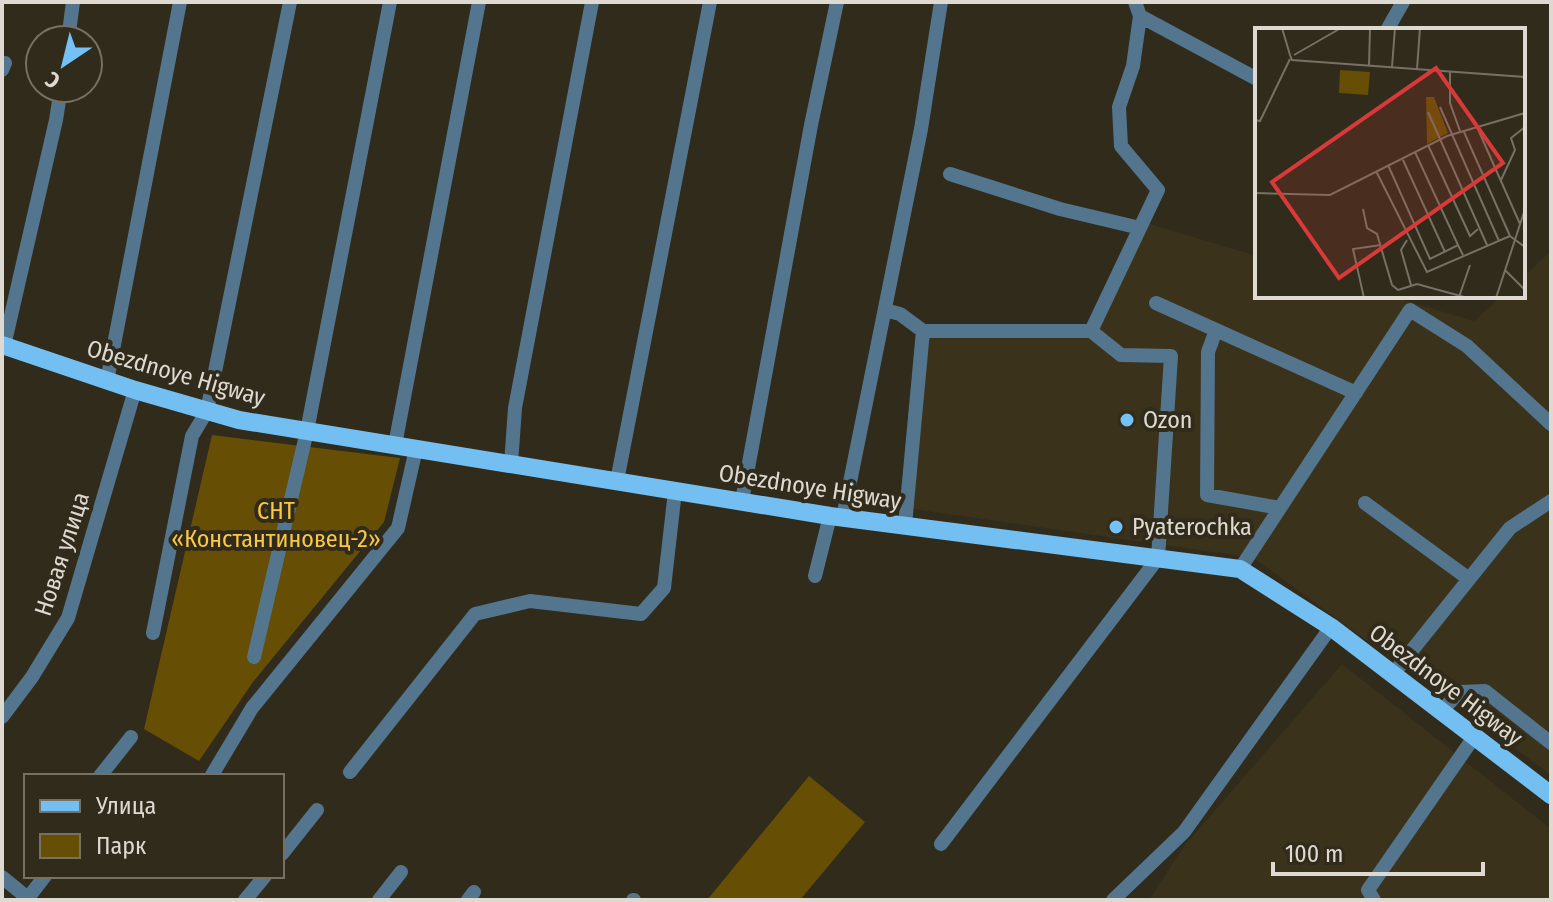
<svg xmlns="http://www.w3.org/2000/svg" width="1553" height="902" font-family="'Fira Sans Condensed',sans-serif">
	<style>
		.built { fill: #3b321c }
		.green { fill: #664e05 }
		.lines { fill: none; stroke-linecap: round; stroke-linejoin: round }
		.minor { stroke: #53758e; stroke-width: 14 }
		.major { stroke: #74bff1; stroke-width: 18 }
		.poi-dot { fill: #73c1f5; stroke: #312b1b; stroke-width: 3 }
		.labels { text-anchor: middle; dominant-baseline: central; stroke-width: 8; stroke-linejoin: round; paint-order: stroke }
		.street-label { font-size: 24px; fill: #dedad1; stroke: #312b1b }
		.poi-label { font-size: 24px; fill: #dedad1; stroke: #312b1b; text-anchor: start }
		.park-label { font-size: 24px; fill: #f9c945; stroke: #312b1b }
		.inset-road { fill: none; stroke: #767164; stroke-width: 2 }
		.view { fill: #d73a39; fill-opacity: 0.15; stroke: #d73a39; stroke-width: 4 }
		.inset-edge { fill: none; stroke: #dedad1; stroke-width: 4 }
	</style>
	<rect width="100%" height="100%" fill="#312b1b"/>
	<path class="built" d="M 1136,220 L 1257,256 L 1257,296 L 1390,296 L 1474,321 L 1502,296 L 1523,296 L 1523,277 L 1551,251 L 1551,775 L 1254,558 L 913,509 L 927,334 L 1089,336 Z
		M 1342,664 L 1551,829 L 1551,900 L 1149,900 L 1184,846 Z"/>
	<path class="green" d="M 212,435 L 400,458 L 384,522 L 253,682 L 199,761 L 144,729 Z
		M 809,776 L 865,822 L 800,900 L 707,900 Z"/>
	<g class="lines">
		<path class="minor" d="M 1140,16 L 1257,79
			M 1387,30 L 1403,2
			M 68,40 L 73,2
			M 2,70 L 5,63
			M 950,174 L 1060,209 L 1140,228
			M 1156,303 L 1216,330
			M 885,310 L 900,314 L 923,331
			M 1091,331 L 1158,190 L 1121,146 L 1119,107 L 1133,66 L 1140,16 L 1135,2
			M 4,346 L 56,120 L 61,88
			M 107,381 L 180,2
			M 395,445 L 479,2
			M 511,464 L 515,408 L 592,2
			M 617,481 L 710,2
			M 742,501 L 811,125 L 837,2
			M 1365,503 L 1469,579
			M 1280,508 L 1207,495 L 1208,352 L 1216,330 L 1356,393
			M 843,517 L 921,129 L 941,2
			M 905,525 L 923,331 L 1091,331 L 1121,355 L 1171,356 L 1158,558 L 941,844
			M 1240,569 L 1410,310 L 1467,346 L 1551,424
			M 815,576 L 830,516
			M 153,633 L 192,436 L 207,411 L 290,2
			M 254,657 L 307,431 L 390,2
			M 1393,674 L 1510,528 L 1551,501
			M 1441,711 L 1460,692 L 1485,691 L 1551,743
			M 2,717 L 32,677 L 68,618 L 135,390
			M 350,772 L 475,614 L 530,601 L 641,614 L 664,588 L 675,491
			M 212,775 L 252,708 L 398,528 L 416,449
			M 100,776 L 131,737
			M 282,854 L 317,810
			M 2,877 L 30,900
			M 28,898 L 45,876
			M 245,900 L 265,876
			M 379,900 L 401,872
			M 468,900 L 474,892
			M 633,900 L 634,900
			M 1113,900 L 1184,832 L 1331,627
			M 1374,900 L 1368,890 L 1474,737"/>
		<path class="major" d="M 2,345 L 135,390 L 239,420 L 830,516 L 1240,569 L 1331,627 L 1551,795"/>
	</g>
	<g class="poi-dot">
		<circle cx="1127" cy="420" r="8"/>
		<circle cx="1116" cy="527" r="8"/>
	</g>
	<g class="labels">
		<g class="street-label">
			<text transform="translate(176 373) rotate(16)">Obezdnoye Higway</text>
			<text transform="translate(810 487) rotate(9)">Obezdnoye Higway</text>
			<text transform="translate(62 554) rotate(-72)">Новая улица</text>
			<text transform="translate(1446 685) rotate(37)">Obezdnoye Higway</text>
		</g>
		<g class="poi-label">
			<text x="1143" y="420">Ozon</text>
			<text x="1132" y="527">Pyaterochka</text>
		</g>
		<g class="park-label">
			<text x="276" y="511">СНТ<tspan x="276" dy="28">«Константиновец-2»</tspan></text>
		</g>
	</g>
	<g transform="translate(1255 28)">
		<rect width="270" height="270" fill="#312b1b"/>
		<path d="M 85,42 L 115,44 L 113,67 L 84,65 ZM 171,69 L 179,69 L 193,105 L 172,116 Z" fill="#664e05"/>
		<path class="inset-road" d="M 27,0 L 35,27M 35,27 L 37,32 L 270,49M 39,27 L 86,0M 114,38 L 115,0M 137,39 L 140,0M 162,41 L 165,0M 195,43 L 195,75 L 205,103M 185,79 L 244,213M 173,84 L 232,217M 0,92 L 5,93 L 35,31M 222,99 L 265,196M 209,104 L 255,208 L 270,219M 173,117 L 215,208 L 223,201M 160,124 L 203,217M 148,132 L 190,224M 133,137 L 175,231 L 203,217 L 208,227M 121,143 L 172,244 L 255,208M 246,152 L 260,122 L 256,110 L 270,99M 0,165 L 75,167 L 192,108 L 270,85M 108,181 L 112,200 L 122,206 L 137,257 L 143,262M 152,212 L 146,222 L 156,257M 250,242 L 270,262M 143,262 L 162,256 L 213,270M 204,269 L 215,237M 109,270 L 98,221 L 126,217M 241,270 L 270,181"/>
		<path class="view" d="M 181,40 L 248,135 L 84,250 L 17,154 Z"/>
		<rect width="270" height="270" class="inset-edge"/>
	</g>
	<rect width="1553" height="902" fill="none" stroke="#dedad1" stroke-width="8"/>
	<rect x="24" y="774" width="260" height="104" fill="#312b1b" stroke="#767164" stroke-width="2"/>
	<rect x="40" y="800" width="40" height="12" fill="#74bff1" stroke="#767164" stroke-width="2"/>
	<text x="96" y="814" font-size="24" fill="#dedad1">Улица</text>
	<rect x="40" y="834" width="40" height="24" fill="#664e05" stroke="#767164" stroke-width="2"/>
	<text x="96" y="854" font-size="24" fill="#dedad1">Парк</text>
	<g transform="translate(64 64) rotate(215)"><circle r="38" fill="#312b1b" stroke="#767164" stroke-width="2"/>
	<path d="M0-6L14 30L0 20L-14 30Z" fill="#73c1f5"/>
	<text y="-12" font-size="22" font-weight="bold" text-anchor="middle" fill="#dedad1">С</text>
	</g>
	<path d="M1273 862v12h210v-12" fill="none" stroke="#dedad1" stroke-width="4"/>
	<text x="1285" y="862" font-size="24" fill="#dedad1" stroke="#312b1b" stroke-width="6" paint-order="stroke">100 m</text>
</svg>
